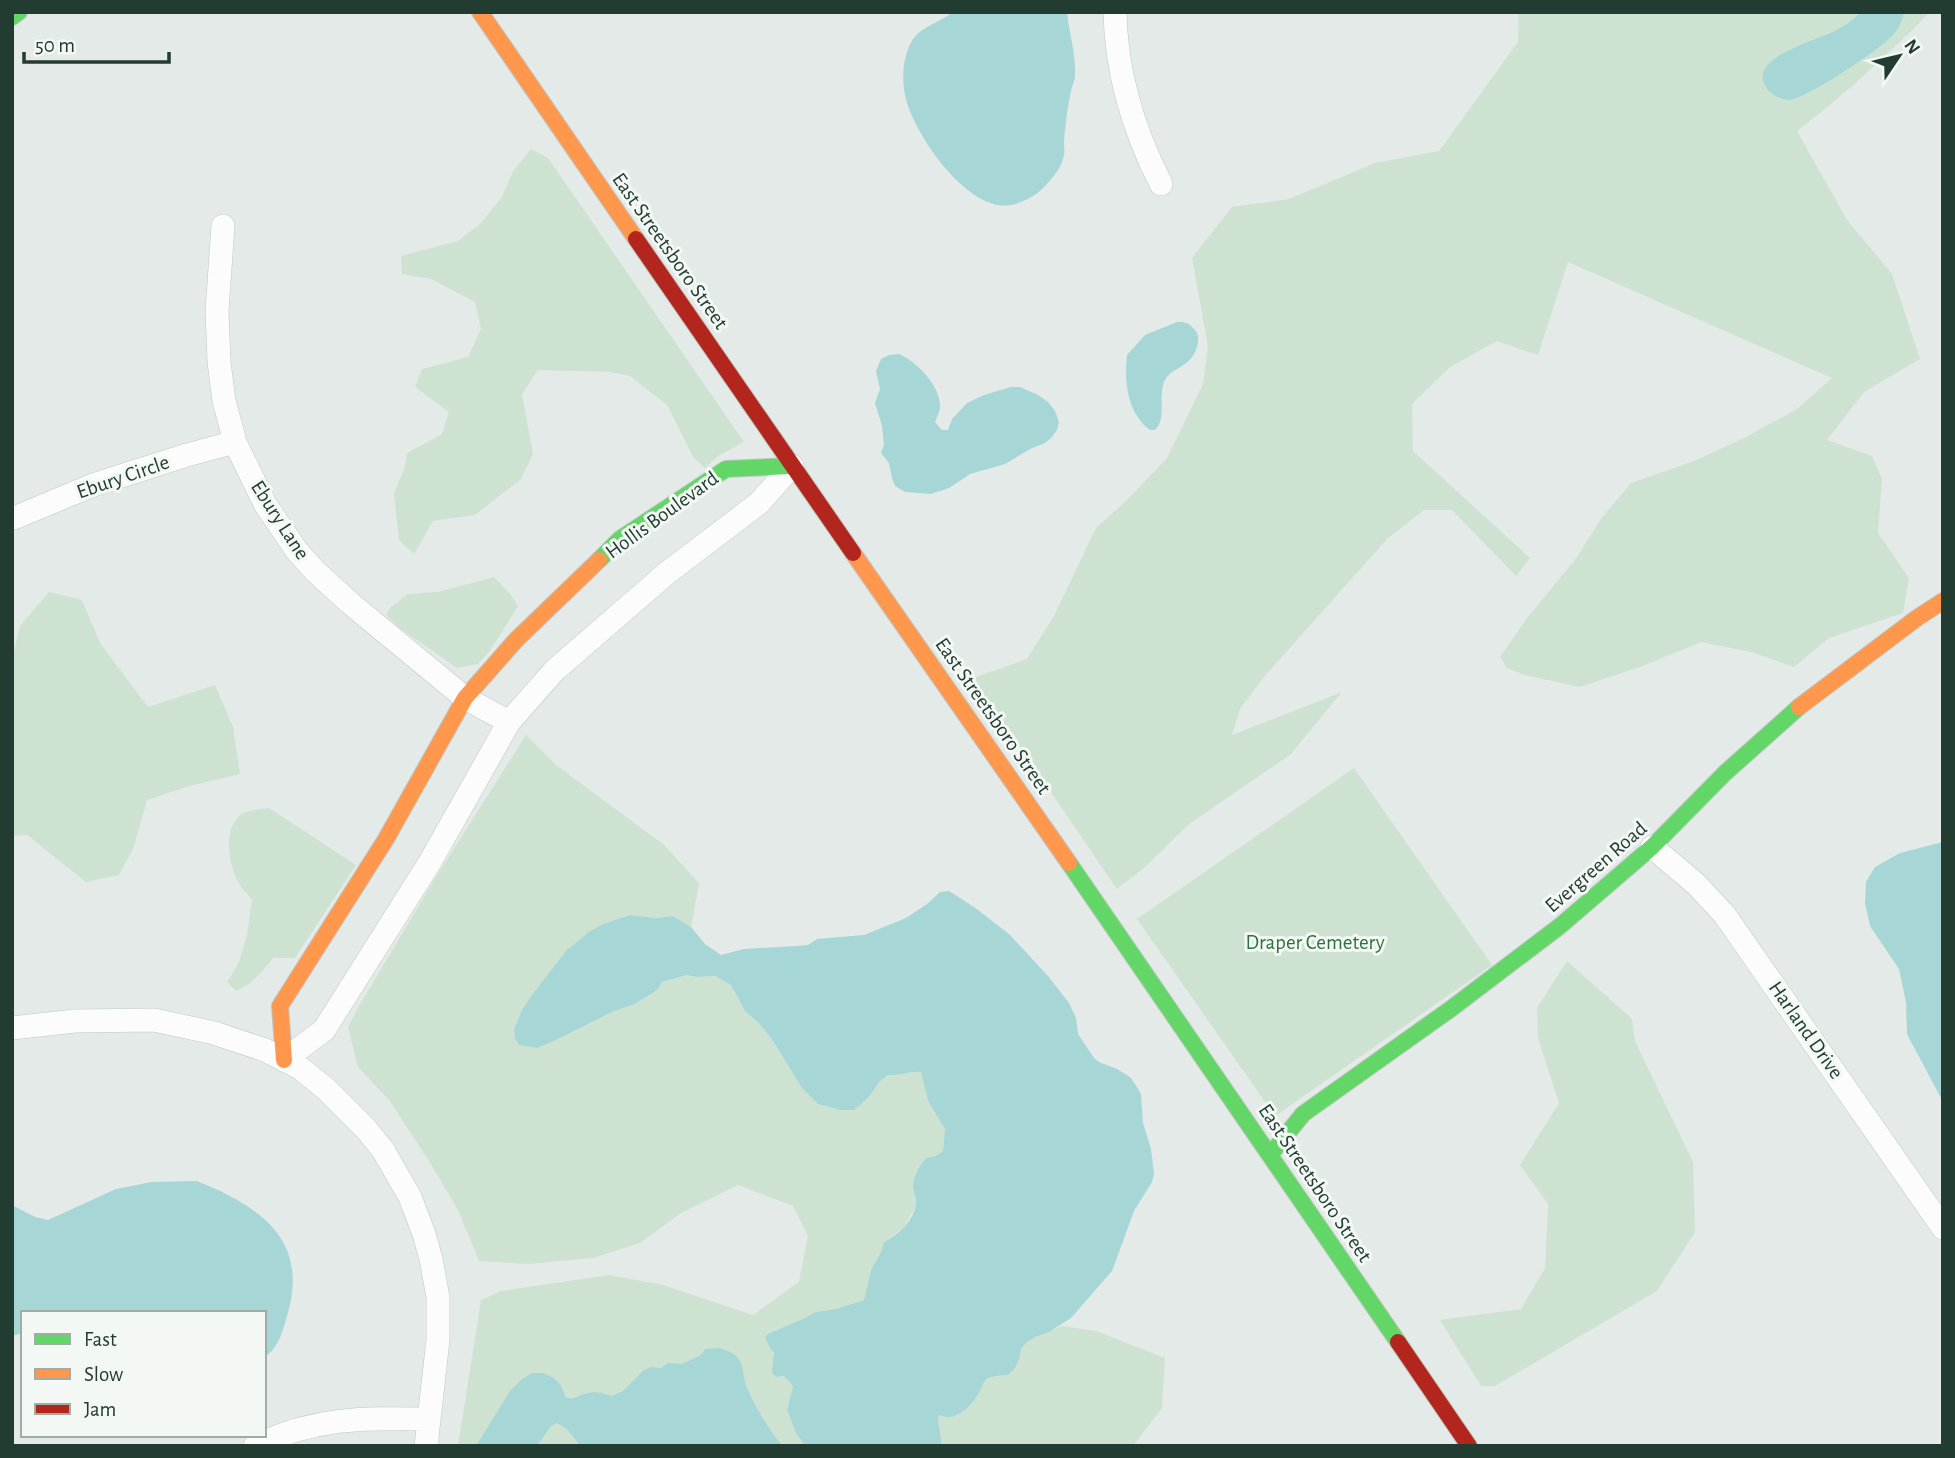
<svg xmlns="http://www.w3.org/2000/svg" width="1955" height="1458" font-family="'Alegreya Sans',sans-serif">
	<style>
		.green { fill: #cee2d2 }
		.water { fill: #a7d6d6 }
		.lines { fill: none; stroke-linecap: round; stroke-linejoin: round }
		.street-casing { stroke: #c1c7c4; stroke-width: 24 }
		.fast-casing { stroke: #bfc6c2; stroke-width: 18 }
		.slow-casing { stroke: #bfc6c2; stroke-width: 18 }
		.jam-casing { stroke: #bfc6c2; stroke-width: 18 }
		.street { stroke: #fbfcfb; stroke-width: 23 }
		.fast { stroke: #63d668; stroke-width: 16 }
		.slow { stroke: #ff974d; stroke-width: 16 }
		.jam { stroke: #b3261e; stroke-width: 16 }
		.labels { text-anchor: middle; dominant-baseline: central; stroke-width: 6; stroke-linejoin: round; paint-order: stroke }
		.street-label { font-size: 21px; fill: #233c31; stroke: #f3f8f5 }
		.park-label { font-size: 21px; fill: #2f713e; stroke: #f3f8f5 }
	</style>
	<rect width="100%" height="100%" fill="#e4eae7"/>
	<path class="green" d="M 1519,12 L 1930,12 C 1888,55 1844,95 1797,131 L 1847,220 L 1892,274 L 1920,359 L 1864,392 L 1827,440 L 1872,456 L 1882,479 L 1878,533 L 1909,578 L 1903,613 L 1829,638 L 1794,667 L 1751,652 L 1701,642 L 1643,666 L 1580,687 L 1524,675 L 1507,668 L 1500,657 L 1527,618 L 1575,560 L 1601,519 L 1631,483 L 1694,461 L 1744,438 L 1797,409 L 1832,378 L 1568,262 L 1538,355 L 1497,341 L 1450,367 L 1412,404 L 1413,451 L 1530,558 L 1516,576 L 1452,510 L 1424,510 L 1387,539 L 1264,677 L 1240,709 L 1232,735 L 1342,692 L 1290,755 L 1189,824 L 1145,867 L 1117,889 L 973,678 L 1027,659 L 1054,616 L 1096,528 L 1124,503 L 1167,458 L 1203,384 L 1208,347 L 1192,258 L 1232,207 L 1289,199 L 1375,163 L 1439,151 L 1518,42 Z
		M 531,149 L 548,158 L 744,442 L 718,456 L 705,468 L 693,457 L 667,405 L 630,376 L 610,372 L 538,370 L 522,394 L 533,454 L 521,479 L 475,515 L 433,521 L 414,554 L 399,540 L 394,493 L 405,467 L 407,453 L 442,434 L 449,412 L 415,387 L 422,369 L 468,357 L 481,329 L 475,302 L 431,279 L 402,274 L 401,256 L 458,241 L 480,224 L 502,197 L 513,171 Z
		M 494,577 L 511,595 L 518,606 L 489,652 L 478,664 L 457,668 L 401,629 L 386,615 L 391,607 L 408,594 L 438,592 Z
		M 49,592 L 82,600 L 100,643 L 148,707 L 215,685 L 233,727 L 240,774 L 186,787 L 147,800 L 133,849 L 119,875 L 86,882 L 27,835 L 12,836 L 12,659 L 20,626 Z
		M 526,735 L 556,765 L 664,845 L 699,883 L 691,927 L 673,916 L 655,918 L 630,915 L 603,924 L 590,931 L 514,1030 L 515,1039 L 519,1045 L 537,1048 L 554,1041 L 614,1011 L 635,1004 L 657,990 L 662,982 L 687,975 L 696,977 L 715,976 L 731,985 L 745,1011 L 759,1023 L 773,1041 L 802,1088 L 818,1104 L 841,1110 L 888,1075 C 900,1076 910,1071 921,1072 L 928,1101 L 945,1129 L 943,1151 L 937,1156 L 926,1158 L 913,1189 L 917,1203 L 914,1210 L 903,1228 L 884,1242 L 881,1252 L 871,1270 L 864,1300 L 836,1309 L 816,1312 L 805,1318 L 770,1333 L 780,1377 L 784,1376 L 793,1386 L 787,1410 L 796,1433 L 805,1446 L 458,1446 L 481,1300 L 501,1291 L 609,1275 L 663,1285 L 753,1315 L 799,1282 L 808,1236 L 793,1206 L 738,1185 L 681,1213 L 640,1243 L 593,1258 L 528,1264 L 479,1261 L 458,1210 L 432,1166 L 390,1101 L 358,1067 L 348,1027 L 359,1006 L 436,877 Z
		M 1354,768 L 1492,965 L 1275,1116 L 1137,919 Z
		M 269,808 L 356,865 L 295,958 L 273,958 C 262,972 253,984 236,991 L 227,982 L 239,962 L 247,935 L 252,900 C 249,895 244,891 241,887 C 229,869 221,828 242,814 C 248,810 261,809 269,808 Z
		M 1567,961 L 1632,1019 L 1635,1041 L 1693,1162 L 1695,1232 L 1657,1291 L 1495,1386 L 1481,1386 L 1440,1320 L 1521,1309 L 1545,1268 L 1548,1204 L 1520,1165 L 1559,1103 L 1538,1038 L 1537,1008 Z
		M 1061,1326 L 1096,1331 L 1165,1358 L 1162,1408 L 1133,1446 L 942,1446 L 938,1419 L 939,1415 L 957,1416 L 970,1405 L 985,1381 L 993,1377 L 1008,1375 C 1017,1365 1016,1361 1021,1350 C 1027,1336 1049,1333 1061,1326 Z"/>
	<path class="water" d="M 953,12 L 1067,12 C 1069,33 1076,54 1075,75 C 1075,80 1072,86 1071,91 C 1069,101 1067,111 1066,122 C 1065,129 1064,136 1064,143 C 1064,147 1065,150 1064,154 C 1063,167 1051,180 1042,189 C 1032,199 1012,208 998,205 C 960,198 920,140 908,106 C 901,86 901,58 913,39 C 922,26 941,22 953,12 Z
		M 1861,12 L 1904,12 C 1902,22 1899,28 1892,36 C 1880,49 1804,101 1788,100 C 1780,99 1770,94 1766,87 C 1746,58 1818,40 1835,31 C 1845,26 1853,20 1861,12 Z
		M 1177,322 C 1183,322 1188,322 1192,327 C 1197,331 1199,336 1198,342 C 1194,369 1170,366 1164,382 C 1158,398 1167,418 1155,430 L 1150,430 C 1127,413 1124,381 1127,355 L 1145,335 Z
		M 899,354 C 916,361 940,385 940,406 C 940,411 937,417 935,422 L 942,430 L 948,430 L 952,419 L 967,403 L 984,395 L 1011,387 L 1020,387 L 1038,395 L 1048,402 L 1055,411 L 1059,422 L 1057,430 L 1051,438 L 1045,443 L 1032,448 L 1005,464 L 970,474 L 949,488 L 931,494 L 905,492 L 895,486 L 892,478 L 889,463 L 881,453 L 884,445 L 882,426 L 875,403 L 880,389 L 876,371 L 881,359 L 889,355 Z
		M 1943,842 L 1943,1102 L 1907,1034 L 1906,1002 L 1899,969 L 1870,926 L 1865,903 L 1866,882 L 1875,867 L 1900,853 Z
		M 949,891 L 974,907 L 1009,934 L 1048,976 L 1069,1003 L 1076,1018 L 1078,1034 L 1094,1058 L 1099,1062 L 1117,1069 L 1130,1077 L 1135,1084 L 1141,1094 L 1143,1123 L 1151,1149 L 1154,1174 L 1152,1182 L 1134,1211 L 1112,1271 L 1071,1318 L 1049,1332 L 1035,1337 L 1027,1342 L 1021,1349 L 1019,1359 L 1015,1368 L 1008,1375 C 1001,1376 991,1375 985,1381 C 984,1382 981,1389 980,1391 C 971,1406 957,1423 939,1415 L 938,1419 L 942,1446 L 805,1446 L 796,1433 L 787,1410 L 793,1386 L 784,1376 L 776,1377 L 772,1373 L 774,1352 L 770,1348 L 765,1337 L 770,1333 L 805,1318 L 816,1312 L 836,1309 L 864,1300 L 871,1270 L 881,1252 L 884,1242 C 898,1235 913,1221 916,1205 C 917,1199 914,1194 913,1188 C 913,1177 919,1166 926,1158 L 936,1156 L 943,1151 L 945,1129 L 928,1101 L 921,1072 C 910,1071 900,1076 888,1075 L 879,1082 L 868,1098 L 854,1110 L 841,1110 L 818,1104 L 802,1088 L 773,1041 L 759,1023 L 745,1011 L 731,985 L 715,976 L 696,977 L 687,975 L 662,982 L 657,990 L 635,1004 L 614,1011 L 554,1041 L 537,1048 L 519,1045 L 515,1039 L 514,1030 L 522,1010 L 532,995 L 566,951 L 590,931 L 603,924 L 630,915 L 656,918 L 673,916 L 691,927 L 705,944 L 721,955 L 744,949 L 797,946 L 808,945 L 817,939 L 864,935 L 906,918 L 927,904 L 940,892 Z
		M 197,1181 C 261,1207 310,1240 287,1316 C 283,1330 278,1350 264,1357 L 264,1313 L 23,1313 L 23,1333 L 12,1336 L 12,1205 L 35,1217 L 48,1220 L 116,1189 L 152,1182 Z
		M 720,1348 C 749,1357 739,1369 748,1390 C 754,1405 772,1435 783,1446 L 580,1446 C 573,1436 568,1428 557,1423 L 551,1426 L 537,1446 L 476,1446 L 510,1391 L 521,1380 L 532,1373 L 543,1373 L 554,1378 L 560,1384 L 566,1398 C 575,1400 580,1394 589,1393 C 597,1391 604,1394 612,1396 L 623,1391 L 644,1370 L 651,1367 L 661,1368 L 668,1363 L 682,1364 L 701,1355 L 705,1349 Z"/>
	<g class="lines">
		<g class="street-casing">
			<path id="street" d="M 1115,12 C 1116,72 1134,131 1161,184
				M 223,226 L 217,311 L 219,362 L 224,401 L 235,442 L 265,504 L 297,551 L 315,571 L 350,603 L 465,698 L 509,722
				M 14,518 L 93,485 L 187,455 L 235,442
				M 1652,847 L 1696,884 L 1724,914 L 1943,1228
				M 12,1028 L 75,1021 L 154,1020 L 214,1033 L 265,1050 L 300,1068 L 326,1089 L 366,1129 L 383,1150 L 410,1197 L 424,1234 L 431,1259 L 438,1297 L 438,1340 L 426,1446
				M 284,1060 L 324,1030 L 430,862 L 509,722 L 555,670 L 667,573 L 759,503 L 792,466
				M 255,1446 C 315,1417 363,1418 428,1419"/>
		</g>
		<g class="fast-casing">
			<path id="fast" d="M 12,17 L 19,12
				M 599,560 L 620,539 L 726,469 L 792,466
				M 1069,863 L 1398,1342
				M 1270,1155 L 1303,1114 L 1452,1008 L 1560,926 L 1652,847 L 1725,773 L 1799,707"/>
		</g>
		<g class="slow-casing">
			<path id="slow" d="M 480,12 L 636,239
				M 853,553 L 1069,863
				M 1799,707 L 1917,618 L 1943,601
				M 284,1060 L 280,1006 L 386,839 L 465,698 L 516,640 L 599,560"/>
		</g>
		<g class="jam-casing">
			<path id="jam" d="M 636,239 L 853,553
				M 1398,1342 L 1469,1446"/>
		</g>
		<use href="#street" class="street"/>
		<use href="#fast" class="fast"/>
		<use href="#slow" class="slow"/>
		<use href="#jam" class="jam"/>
	</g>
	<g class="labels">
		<g class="street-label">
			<text transform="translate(670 251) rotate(55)">East Streetsboro Street</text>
			<text transform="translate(123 477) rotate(-19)">Ebury Circle</text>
			<text transform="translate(662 515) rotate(-36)">Hollis Boulevard</text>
			<text transform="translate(280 520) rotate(57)">Ebury Lane</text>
			<text transform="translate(993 716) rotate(55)">East Streetsboro Street</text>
			<text transform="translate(1596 867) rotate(-41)">Evergreen Road</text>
			<text transform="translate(1806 1030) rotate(55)">Harland Drive</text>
			<text transform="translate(1315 1183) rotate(56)">East Streetsboro Street</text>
		</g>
		<g class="park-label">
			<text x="1315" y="942">Draper Cemetery</text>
		</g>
	</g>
	<rect width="1955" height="1458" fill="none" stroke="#233c31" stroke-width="28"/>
	<rect x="21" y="1311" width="245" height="126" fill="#f3f8f5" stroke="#a0ada7" stroke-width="2"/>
	<rect x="35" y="1334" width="35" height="10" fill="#63d668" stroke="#a0ada7" stroke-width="2"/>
	<text x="84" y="1346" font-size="21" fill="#233c31">Fast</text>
	<rect x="35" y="1369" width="35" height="10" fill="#ff974d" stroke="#a0ada7" stroke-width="2"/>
	<text x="84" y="1381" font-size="21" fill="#233c31">Slow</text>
	<rect x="35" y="1404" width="35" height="10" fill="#b3261e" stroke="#a0ada7" stroke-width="2"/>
	<text x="84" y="1416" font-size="21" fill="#233c31">Jam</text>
	<g transform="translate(1899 56) rotate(55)" stroke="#f3f8f5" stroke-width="5" paint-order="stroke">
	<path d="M0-5L12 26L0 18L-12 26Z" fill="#233c31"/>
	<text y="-10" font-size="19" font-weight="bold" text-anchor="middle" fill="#233c31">N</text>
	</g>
	<path d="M24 52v10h145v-10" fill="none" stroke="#233c31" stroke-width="3.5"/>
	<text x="35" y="52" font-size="21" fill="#233c31" stroke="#f3f8f5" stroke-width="5" paint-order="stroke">50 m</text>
</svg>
